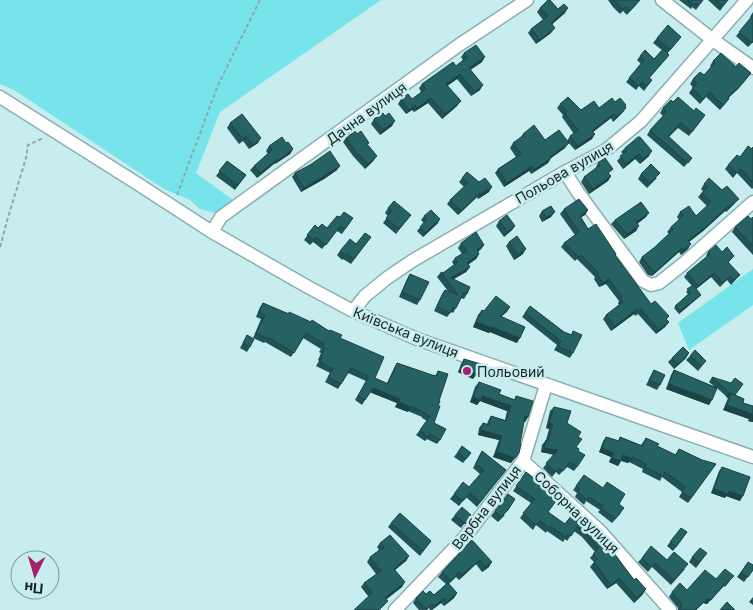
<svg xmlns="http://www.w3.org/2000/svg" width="753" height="610" font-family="Inter,sans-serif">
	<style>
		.green { fill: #77e3ea }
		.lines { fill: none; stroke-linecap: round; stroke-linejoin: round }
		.minor-casing { stroke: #8bafb1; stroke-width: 15 }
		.path { stroke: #8ba9ab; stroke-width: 2; stroke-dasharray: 4 2.5; stroke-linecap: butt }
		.minor { stroke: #fff; stroke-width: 12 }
		.wall { fill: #215356 }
		.shaded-wall { fill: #1b4446 }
		.building { fill: #266164; stroke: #1b4446 }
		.poi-dot { fill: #a4206d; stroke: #c7edef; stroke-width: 2 }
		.labels { text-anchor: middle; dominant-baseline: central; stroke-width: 5; stroke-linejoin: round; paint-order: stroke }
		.street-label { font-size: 14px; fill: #152424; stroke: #c7edef }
		.poi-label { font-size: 14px; fill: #152424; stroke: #c7edef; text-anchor: start }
	</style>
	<rect width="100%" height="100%" fill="#c7edef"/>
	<path class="green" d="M 0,0 L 381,0 L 220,112 L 196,173 L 233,200 L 216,213 L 200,209 L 190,200 L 164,189 L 14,90 L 0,84 Z
		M 753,269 L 753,305 L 689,350 L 678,323 Z"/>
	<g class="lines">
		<g class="minor-casing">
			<path id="minor" d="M 662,0 L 713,40 L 753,68
				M 0,97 L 138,184 L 212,232 L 308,287 L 353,311 L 417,339 L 753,457
				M 565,172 L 577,191 L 643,281 L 651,285 L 659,283 L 683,264 L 753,202
				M 212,232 L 221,217 L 459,45 L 527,0
				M 353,311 L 365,296 L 387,278 L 412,261 L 565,172 L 606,150 L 641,121 L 747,0
				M 523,461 L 600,531 L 670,610
				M 395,610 L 465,537 L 523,461 L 546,385"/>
		</g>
		<path class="path" d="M 177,195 L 218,85 L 260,0
			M 0,247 L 7,221 L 26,158 L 28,145 L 43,138"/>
		<use href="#minor" class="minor"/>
	</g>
	<path class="wall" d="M 608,0 L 640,0 L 627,15 L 623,11 L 620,14 L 613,7 Z
		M 679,0 L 703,0 L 696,10 L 692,7 L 691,9 Z
		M 708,0 L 728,0 L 720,11 Z
		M 540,8 L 558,9 L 565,13 L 552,24 L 551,33 L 536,44 L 528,33 L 531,29 L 543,20 L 537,12 Z
		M 753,12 L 753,42 L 748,47 L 736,36 L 751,18 L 750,17 Z
		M 681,37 L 667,54 L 669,55 L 666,59 L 649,78 L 652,80 L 644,91 L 639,86 L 636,90 L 626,82 L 641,64 L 637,60 L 640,56 L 654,59 L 662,50 L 653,43 L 657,38 Z
		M 464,53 L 482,62 L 470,70 L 480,90 L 471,96 L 457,79 L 447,86 L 457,106 L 442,119 L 428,103 L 414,112 L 412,110 L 406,114 L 398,104 L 401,99 L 412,99 L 421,92 L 419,88 L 422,84 L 456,66 L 463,60 L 461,57 Z
		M 713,61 L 748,77 L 738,89 L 728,98 L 729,99 L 726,103 L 720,110 L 706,97 L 700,104 L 689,93 L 693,87 L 690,84 L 693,79 L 704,75 L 711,67 L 710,66 Z
		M 615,102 L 626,105 L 625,107 L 626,108 L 623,112 L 613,122 L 611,118 L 593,132 L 592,139 L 575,150 L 567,141 L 570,136 L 574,134 L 562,117 L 563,115 L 557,108 L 560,104 L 581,110 L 599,108 Z
		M 673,102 L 694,111 L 705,115 L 689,136 L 678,128 L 669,137 L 692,158 L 684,167 L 647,135 L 650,130 L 663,116 L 660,113 L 663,108 Z
		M 374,119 L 392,126 L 380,135 L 371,124 Z
		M 230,123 L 258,143 L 249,149 L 243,141 L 239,144 L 227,128 Z
		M 357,134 L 369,143 L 367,145 L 374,160 L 365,169 L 353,156 L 343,142 L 346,138 Z
		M 523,134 L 545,140 L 565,148 L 551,158 L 548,163 L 531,174 L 529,171 L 504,187 L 495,173 L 498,169 L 516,157 L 510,148 L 513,143 L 520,138 Z
		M 286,143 L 293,149 L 290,154 L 275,164 L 275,163 L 257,178 L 250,170 L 254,166 L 268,154 L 266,151 L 269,146 Z
		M 753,147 L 753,188 L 752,189 L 737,173 L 733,178 L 725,169 L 728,165 L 740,157 Z
		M 625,148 L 649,156 L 640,164 L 635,159 L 623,169 L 617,161 L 623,154 L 621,152 Z
		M 227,161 L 246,175 L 235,190 L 216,176 Z
		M 598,163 L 611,176 L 608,181 L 589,194 L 581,182 L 584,177 L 595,169 Z
		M 310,165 L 337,170 L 324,179 L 301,192 L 292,177 L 295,173 Z
		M 467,172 L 489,192 L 478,199 L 477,197 L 458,215 L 447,204 L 450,200 L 464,187 L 459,182 Z
		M 641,174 L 657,178 L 647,188 L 638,179 Z
		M 704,184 L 735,203 L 726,212 L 725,211 L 703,231 L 689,242 L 688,249 L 681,255 L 679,252 L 652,276 L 648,275 L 639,262 L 642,257 L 655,247 L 669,234 L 667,232 L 671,227 L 679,220 L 677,217 L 680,212 L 696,216 L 707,206 L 698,197 L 703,191 L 701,189 Z
		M 388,208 L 411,215 L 396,234 L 383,223 L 388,216 L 385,213 Z
		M 564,209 L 588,210 L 585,215 L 581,217 L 588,229 L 615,256 L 651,304 L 669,316 L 666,320 L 669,322 L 665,327 L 656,334 L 638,314 L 635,316 L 634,314 L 611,331 L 603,319 L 606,315 L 619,305 L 618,303 L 619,301 L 606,284 L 599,287 L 594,279 L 595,277 L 577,259 L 575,261 L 561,247 L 564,243 L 575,235 L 560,214 Z
		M 542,211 L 551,217 L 542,222 L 539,216 Z
		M 424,216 L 438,223 L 423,237 L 417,231 L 424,223 L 421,220 Z
		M 340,217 L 353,218 L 342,234 L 337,231 L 322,249 L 313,242 L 310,245 L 304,240 L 315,225 L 318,228 L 327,228 Z
		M 646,217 L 637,224 L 636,231 L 624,239 L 611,224 L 615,220 Z
		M 753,217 L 753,255 L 732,232 L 735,227 Z
		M 499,221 L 515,226 L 512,230 L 504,237 L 496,226 Z
		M 371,237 L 351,264 L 343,259 L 342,260 L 337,255 L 340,251 Z
		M 509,242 L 523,254 L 514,260 L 506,246 Z
		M 461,243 L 484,245 L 481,249 L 478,252 L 479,254 L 476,259 L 468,264 L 470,267 L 466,272 L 454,279 L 467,294 L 464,299 L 461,298 L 456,308 L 453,313 L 451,312 L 447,317 L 434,311 L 442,294 L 445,290 L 448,291 L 437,277 L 441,272 L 443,273 L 454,265 L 452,262 L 455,258 L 462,254 L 458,248 Z
		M 708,252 L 722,252 L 734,256 L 728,263 L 740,275 L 731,285 L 727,280 L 720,287 L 711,277 L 696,289 L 699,297 L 679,314 L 674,308 L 688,294 L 686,292 L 692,286 L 684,277 L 687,273 L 707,257 L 706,256 Z
		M 410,274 L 420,300 L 417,305 L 399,297 L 407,279 Z
		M 263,303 L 340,338 L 375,378 L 387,383 L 394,368 L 397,363 L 432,375 L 435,376 L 438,371 L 439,401 L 434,423 L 440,440 L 437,444 L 427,439 L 425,441 L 416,435 L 427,421 L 422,418 L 422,417 L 408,411 L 408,412 L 395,407 L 397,403 L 370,392 L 362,405 L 355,400 L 366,381 L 348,373 L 338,389 L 325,382 L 330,373 L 316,366 L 319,361 L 318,360 L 321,353 L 319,352 L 321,349 L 303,338 L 291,357 L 265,342 L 264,343 L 253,338 L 261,319 L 256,317 L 260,307 Z
		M 530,306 L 564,332 L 571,335 L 573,331 L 573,353 L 570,358 L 554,350 L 557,345 L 522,317 Z
		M 510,307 L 507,312 L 501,317 L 517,343 L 490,332 L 489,333 L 473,327 L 478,315 L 482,310 L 484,311 Z
		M 247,335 L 250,347 L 247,352 L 240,348 Z
		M 690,356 L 706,361 L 698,371 L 686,360 Z
		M 672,358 L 686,358 L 674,369 L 668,362 Z
		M 464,359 L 473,379 L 458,372 L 461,364 Z
		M 654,370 L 660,385 L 657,390 L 646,385 Z
		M 674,370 L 715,387 L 709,382 L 712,377 L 735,395 L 743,403 L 753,406 L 753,422 L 748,421 L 749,419 L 723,410 L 728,398 L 717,388 L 709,405 L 666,389 L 671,375 Z
		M 479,382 L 499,394 L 514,400 L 516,396 L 528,417 L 525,422 L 524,422 L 511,463 L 493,457 L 499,440 L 478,435 L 479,428 L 483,423 L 487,424 L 488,421 L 491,416 L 505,420 L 507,411 L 480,401 L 477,405 L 470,402 L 475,387 Z
		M 554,407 L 578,437 L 576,447 L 578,451 L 577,467 L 574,471 L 567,467 L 559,475 L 556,472 L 552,477 L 543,468 L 554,454 L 541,452 L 542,445 L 546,440 L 549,429 L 546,428 L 550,411 Z
		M 606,437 L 618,441 L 620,437 L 641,445 L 646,438 L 657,446 L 675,455 L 679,449 L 702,460 L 716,464 L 688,503 L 679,497 L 682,492 L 662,477 L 660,481 L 642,472 L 643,469 L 629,462 L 628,463 L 621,461 L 618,466 L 609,462 L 611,457 L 599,452 L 603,441 Z
		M 462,446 L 471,453 L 463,463 L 454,457 Z
		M 482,451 L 506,470 L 477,507 L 466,497 L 459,506 L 450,499 L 454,494 L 469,487 L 480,474 L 473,468 L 479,456 Z
		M 722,467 L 740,501 L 726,496 L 725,498 L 711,493 L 719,471 Z
		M 526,472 L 548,512 L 565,524 L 575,511 L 614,553 L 643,594 L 634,603 L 616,583 L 607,589 L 590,567 L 594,562 L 590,558 L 595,552 L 582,537 L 574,531 L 567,541 L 565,539 L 563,542 L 547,531 L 546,533 L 536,525 L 533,530 L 520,518 L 531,503 L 513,491 Z
		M 584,475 L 619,504 L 621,513 L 612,523 L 598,512 L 600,510 L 586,501 L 584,505 L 575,497 L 577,493 L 573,490 Z
		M 495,511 L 505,515 L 498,522 L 491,516 Z
		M 455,515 L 471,515 L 461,528 L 451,520 Z
		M 391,523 L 431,541 L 420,556 L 388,527 Z
		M 681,528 L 687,532 L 673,551 L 667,546 Z
		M 472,540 L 489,567 L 482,572 L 476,564 L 459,580 L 456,577 L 449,584 L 457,593 L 454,598 L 444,606 L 441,603 L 432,610 L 430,610 L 429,608 L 427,610 L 419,610 L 413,603 L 416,598 L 434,595 L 446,584 L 438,577 L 442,572 Z
		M 380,543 L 409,556 L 406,561 L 395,570 L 402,587 L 386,599 L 388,601 L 384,605 L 368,596 L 361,587 L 364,583 L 376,574 L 367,562 L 370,557 L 379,550 L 377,547 Z
		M 707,553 L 696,568 L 689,562 L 692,557 Z
		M 642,558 L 667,560 L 685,569 L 671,585 L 652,567 L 648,572 L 638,562 Z
		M 748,562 L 753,570 L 744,582 L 737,577 Z
		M 716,579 L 730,581 L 725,587 L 724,586 L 707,604 L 703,603 L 696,610 L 678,610 L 678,608 L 669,597 L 672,592 L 687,590 Z
		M 753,597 L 753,605 L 749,602 Z"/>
	<path class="shaded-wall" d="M 568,8 L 565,13 L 548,28 L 551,23 Z
		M 555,28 L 551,33 L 536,44 L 540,40 Z
		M 485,57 L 482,62 L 466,73 L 469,68 Z
		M 751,73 L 738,89 L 724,102 L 728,97 Z
		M 460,74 L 457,79 L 443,89 L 446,84 Z
		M 483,85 L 480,90 L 471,96 L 475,92 Z
		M 431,98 L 428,103 L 414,112 L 417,108 Z
		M 461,101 L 457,106 L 442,119 L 445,114 Z
		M 415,105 L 412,110 L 406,114 L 409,110 Z
		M 626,108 L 623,112 L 613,122 L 616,117 Z
		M 614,114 L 611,118 L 589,135 L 592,131 Z
		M 395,121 L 392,126 L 380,135 L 383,130 Z
		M 595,134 L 592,139 L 575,150 L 578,146 Z
		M 261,138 L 258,143 L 249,149 L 253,145 Z
		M 569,143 L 565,148 L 551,158 L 548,163 L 531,174 L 534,170 L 550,157 Z
		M 293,149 L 290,154 L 275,164 L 279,160 Z
		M 652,151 L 649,156 L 640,164 L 643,159 Z
		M 639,154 L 635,159 L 623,169 L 626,164 Z
		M 377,156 L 374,160 L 365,169 L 368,164 Z
		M 278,159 L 275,163 L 257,178 L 260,173 Z
		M 340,166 L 337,170 L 324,179 L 301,192 L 304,188 Z
		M 532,166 L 529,171 L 504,187 L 507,183 Z
		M 611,176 L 608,181 L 589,194 L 593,189 Z
		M 492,187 L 489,192 L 478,199 L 481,194 Z
		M 480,193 L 477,197 L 458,215 L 461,211 Z
		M 739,199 L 726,212 L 729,207 Z
		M 728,206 L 725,211 L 703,231 L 685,245 L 688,241 Z
		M 588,210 L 585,215 L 577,220 L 580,216 Z
		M 555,212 L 551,217 L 542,222 L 546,218 Z
		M 649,213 L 646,217 L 633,227 L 636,222 Z
		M 440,219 L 438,223 L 423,237 L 425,233 Z
		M 515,226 L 512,230 L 504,237 L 508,232 Z
		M 639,226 L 636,231 L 624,239 L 627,234 Z
		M 691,244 L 688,249 L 681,255 L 684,250 Z
		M 484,245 L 481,249 L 473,255 L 477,250 Z
		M 682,248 L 679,252 L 652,276 L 655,272 Z
		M 526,249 L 523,254 L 514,260 L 518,255 Z
		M 479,254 L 476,259 L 464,268 L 467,263 Z
		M 470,267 L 466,272 L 448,282 L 451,278 Z
		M 714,273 L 711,277 L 695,290 L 698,286 Z
		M 609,279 L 606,284 L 599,287 L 603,283 Z
		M 701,295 L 699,297 L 679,314 L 680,311 Z
		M 637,309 L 634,314 L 611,331 L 615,326 Z
		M 476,322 L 492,327 L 520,338 L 517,343 L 490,332 L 489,333 L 473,327 Z
		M 669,322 L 665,327 L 656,334 L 659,330 Z
		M 689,353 L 686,358 L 674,369 L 678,364 Z
		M 461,368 L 477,374 L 473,379 L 458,372 Z
		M 669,384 L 712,400 L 709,405 L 666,389 Z
		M 373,388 L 400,399 L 397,403 L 369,392 Z
		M 729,393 L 735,395 L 731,393 L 728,398 L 726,397 Z
		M 482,396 L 511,406 L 507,411 L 480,401 L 477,405 L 470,402 L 473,397 Z
		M 399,402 L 411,407 L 408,412 L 395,407 Z
		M 727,405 L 752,414 L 749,419 L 723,410 Z
		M 525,416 L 528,417 L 525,422 L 521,421 Z
		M 752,416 L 753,416 L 753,422 L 748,421 Z
		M 549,423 L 553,424 L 549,429 L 546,428 Z
		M 481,430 L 502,436 L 499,440 L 478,435 Z
		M 544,448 L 558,450 L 554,455 L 541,452 Z
		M 602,448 L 614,453 L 611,457 L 599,452 Z
		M 497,452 L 519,453 L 511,463 L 493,457 Z
		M 623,455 L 632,459 L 628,463 L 620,460 Z
		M 612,458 L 621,461 L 618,466 L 609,462 Z
		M 714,489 L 729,491 L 743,496 L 740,501 L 726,496 L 725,498 L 711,493 Z
		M 409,556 L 406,561 L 391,573 L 394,569 Z
		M 480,560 L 476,564 L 459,580 L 462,575 Z
		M 492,562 L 489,567 L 482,572 L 485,567 Z
		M 619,578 L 616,583 L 607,589 L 611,585 Z
		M 727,581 L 707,604 L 703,603 L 696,610 L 695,610 Z
		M 405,582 L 402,587 L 382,603 L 385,598 Z
		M 646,589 L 643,594 L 634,603 L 637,598 Z
		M 457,593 L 454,598 L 444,606 L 447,602 Z
		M 444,598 L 441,603 L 432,610 L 435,606 Z"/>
	<path class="building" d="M 548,0 L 550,0 L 558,9 L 564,4 L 568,8 L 551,23 L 555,28 L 540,40 L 531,29 L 548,16 L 540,8 Z
		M 614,0 L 640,0 L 630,11 L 626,6 L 623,9 L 616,3 Z
		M 688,0 L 703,0 L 699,5 L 695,3 L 694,5 Z
		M 716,0 L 728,0 L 723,6 Z
		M 753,15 L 753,41 L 752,43 L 739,32 Z
		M 668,25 L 681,37 L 670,50 L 657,38 Z
		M 476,45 L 485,57 L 469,68 L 483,85 L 475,92 L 460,74 L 446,84 L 461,101 L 445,114 L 431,98 L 417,108 L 415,105 L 409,110 L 401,99 L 408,94 L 412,99 L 426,89 L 422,84 L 453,62 L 456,66 L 467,57 L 464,53 Z
		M 663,49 L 669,55 L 649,78 L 652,80 L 647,86 L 642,82 L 639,86 L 629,78 L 644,60 L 640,56 L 645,50 L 654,59 Z
		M 721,53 L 736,67 L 739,63 L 751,73 L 741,85 L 728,97 L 729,99 L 723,105 L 710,92 L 703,99 L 692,88 L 697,83 L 693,79 L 700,72 L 704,75 L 715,63 L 713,61 Z
		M 568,97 L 581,110 L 594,101 L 599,108 L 612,98 L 615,102 L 620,98 L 626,105 L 625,106 L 626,108 L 616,117 L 614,114 L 592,131 L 595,134 L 578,146 L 570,136 L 578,130 L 565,113 L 567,111 L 560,104 Z
		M 678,97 L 694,111 L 696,108 L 705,115 L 692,132 L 681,123 L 668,136 L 692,158 L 688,163 L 650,130 L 667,112 L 663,108 L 671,100 L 673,102 Z
		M 383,113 L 385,116 L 389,113 L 395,121 L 383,130 L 374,119 Z
		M 242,114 L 261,138 L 253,145 L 246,136 L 243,139 L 230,123 Z
		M 534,125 L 545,140 L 559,130 L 569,143 L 550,157 L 551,158 L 534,170 L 532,166 L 507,183 L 498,169 L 521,154 L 513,143 L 524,135 L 523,134 Z
		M 355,131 L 357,134 L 361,131 L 369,143 L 367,144 L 377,156 L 368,164 L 356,152 L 346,138 Z
		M 282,137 L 286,143 L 288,142 L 293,149 L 279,160 L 278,159 L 260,173 L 254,166 L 272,150 L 269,146 Z
		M 638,137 L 640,137 L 652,151 L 643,159 L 639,154 L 626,164 L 620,156 L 627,151 L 625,148 Z
		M 748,146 L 752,149 L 753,147 L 753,182 L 741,169 L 737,173 L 728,165 L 737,155 L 740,157 Z
		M 330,151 L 340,166 L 327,174 L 304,188 L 295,173 L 310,165 Z
		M 605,158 L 613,169 L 608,173 L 611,176 L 593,189 L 584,177 L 600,165 L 598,163 Z
		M 227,161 L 246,175 L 238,185 L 219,171 Z
		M 651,164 L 660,173 L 650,183 L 641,174 Z
		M 467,172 L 479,182 L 485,178 L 492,187 L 481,194 L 480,193 L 461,211 L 450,200 L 468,183 L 462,178 Z
		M 709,178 L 722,190 L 727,186 L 739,199 L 729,207 L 728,206 L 707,226 L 688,241 L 691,244 L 684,250 L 682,248 L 655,272 L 652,270 L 642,257 L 655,247 L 673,230 L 671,227 L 683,216 L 680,212 L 689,206 L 696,216 L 711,202 L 702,193 L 708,187 L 704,184 Z
		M 579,199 L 588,210 L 580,216 L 588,229 L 596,224 L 616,254 L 615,255 L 651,304 L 655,301 L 669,316 L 666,319 L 669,322 L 659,330 L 641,309 L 638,311 L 637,309 L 615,326 L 606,315 L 623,302 L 621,298 L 622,297 L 609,279 L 603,283 L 597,274 L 599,273 L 581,255 L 579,257 L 564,243 L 579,232 L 564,209 Z
		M 394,201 L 411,215 L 399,229 L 386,218 L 392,211 L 388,208 Z
		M 641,202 L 649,213 L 636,222 L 639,226 L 627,234 L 615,220 Z
		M 551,206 L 555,212 L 546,218 L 542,211 Z
		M 431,210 L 440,219 L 425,233 L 420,227 L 427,219 L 424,216 Z
		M 344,212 L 353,218 L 345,229 L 340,226 L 326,245 L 316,237 L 314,240 L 307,235 L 315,225 L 318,228 L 322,224 L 327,228 L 337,216 L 340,217 Z
		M 507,215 L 515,226 L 508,232 L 499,221 Z
		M 748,216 L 751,219 L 753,217 L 753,246 L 735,227 Z
		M 476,232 L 484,245 L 477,250 L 479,254 L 467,263 L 470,267 L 451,278 L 470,287 L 467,294 L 464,292 L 456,308 L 453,307 L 450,313 L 437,306 L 445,290 L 458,295 L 441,272 L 443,273 L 458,262 L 455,258 L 467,251 L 461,243 Z
		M 365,233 L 371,237 L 354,259 L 347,254 L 346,255 L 340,251 L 350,239 L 356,244 Z
		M 517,236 L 526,249 L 518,255 L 509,242 Z
		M 716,245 L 722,252 L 727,247 L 734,256 L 728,262 L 740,275 L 733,280 L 730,276 L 723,283 L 714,273 L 698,286 L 687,273 L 710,254 L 708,252 Z
		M 410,274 L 429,282 L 420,300 L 402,292 Z
		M 693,285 L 701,295 L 680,311 L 675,306 L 690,293 L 687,289 Z
		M 496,296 L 510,307 L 500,316 L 525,327 L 520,338 L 492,327 L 492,328 L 476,322 L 482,310 L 484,311 Z
		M 263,303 L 289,314 L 289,312 L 311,322 L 312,320 L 329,331 L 330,330 L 342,335 L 340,338 L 384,357 L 375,378 L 388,384 L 397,363 L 432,375 L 437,376 L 438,371 L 448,374 L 439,401 L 440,401 L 438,406 L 440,406 L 434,423 L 446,429 L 440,440 L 430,434 L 428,437 L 420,430 L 430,416 L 425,414 L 425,413 L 411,406 L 411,407 L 399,402 L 400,399 L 373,388 L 365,400 L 358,396 L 369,376 L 351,368 L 341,384 L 328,377 L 333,369 L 320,362 L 322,356 L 321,356 L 325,348 L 323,347 L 324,344 L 306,333 L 294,353 L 268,337 L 268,339 L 256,333 L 265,315 L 259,312 Z
		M 530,306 L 564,332 L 572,335 L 573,331 L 582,335 L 573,353 L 558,346 L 561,341 L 525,313 Z
		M 247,335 L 254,339 L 250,347 L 243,343 Z
		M 683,347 L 689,353 L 678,364 L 672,358 Z
		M 695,350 L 706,361 L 701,366 L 690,356 Z
		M 464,359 L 481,364 L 477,374 L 461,368 Z
		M 654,370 L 665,375 L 660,385 L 649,380 Z
		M 674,370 L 717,388 L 712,400 L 669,384 Z
		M 712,377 L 731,383 L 735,378 L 743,384 L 735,395 L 729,393 Z
		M 479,382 L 501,390 L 499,394 L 515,400 L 516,396 L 533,401 L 528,417 L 525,416 L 520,444 L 521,444 L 519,453 L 515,458 L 497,452 L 502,436 L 481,430 L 483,423 L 489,425 L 491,416 L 506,421 L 511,406 L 482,396 L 481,400 L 473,397 Z
		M 731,393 L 744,399 L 743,403 L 753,406 L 753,416 L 752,416 L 752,414 L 727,405 Z
		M 554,407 L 571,411 L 567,423 L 581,432 L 578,437 L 582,439 L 576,447 L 579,449 L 578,451 L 585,455 L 577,467 L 570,462 L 563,471 L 559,468 L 556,472 L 546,463 L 558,450 L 544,448 L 546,440 L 548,441 L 553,424 L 549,423 Z
		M 606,437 L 619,441 L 620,437 L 642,446 L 646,438 L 659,444 L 657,446 L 676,455 L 679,449 L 702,460 L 716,464 L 691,498 L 682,492 L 686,487 L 665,472 L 663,476 L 645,467 L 646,464 L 632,457 L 632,459 L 623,455 L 621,461 L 612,458 L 614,453 L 602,448 Z
		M 462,446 L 471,453 L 466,459 L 458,452 Z
		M 482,451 L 506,470 L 480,502 L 470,493 L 463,501 L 454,494 L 463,482 L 469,487 L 484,470 L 476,464 Z
		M 722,467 L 750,477 L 743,496 L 729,491 L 728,494 L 714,489 Z
		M 526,472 L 559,497 L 548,512 L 565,524 L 575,511 L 597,532 L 615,552 L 614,553 L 634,580 L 636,578 L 646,589 L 637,598 L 619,578 L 611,585 L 594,562 L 598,559 L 593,554 L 599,548 L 585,532 L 577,527 L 571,536 L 568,534 L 566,537 L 550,526 L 549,528 L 540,521 L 536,525 L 523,513 L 535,499 L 516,486 Z
		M 584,475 L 603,488 L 607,482 L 625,494 L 619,504 L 624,508 L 615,519 L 601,508 L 603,506 L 589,497 L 587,500 L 578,492 L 580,489 L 576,486 Z
		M 508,494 L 515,499 L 508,510 L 501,517 L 495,511 Z
		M 462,507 L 471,515 L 465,524 L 455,515 Z
		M 400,513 L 431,541 L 423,551 L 391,523 Z
		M 681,528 L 687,532 L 676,547 L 670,542 Z
		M 390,535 L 409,556 L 394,569 L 405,582 L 385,598 L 388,601 L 379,610 L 354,610 L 372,593 L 364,583 L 381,571 L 370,557 L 384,547 L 380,543 Z
		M 472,540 L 492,562 L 485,567 L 480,560 L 462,575 L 459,572 L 451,581 L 442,572 Z
		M 651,546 L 667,560 L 674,552 L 688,564 L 674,580 L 655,563 L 651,567 L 642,558 Z
		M 700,548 L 707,553 L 699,563 L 692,557 Z
		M 748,562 L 753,565 L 753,570 L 748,577 L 741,573 Z
		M 725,569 L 734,576 L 728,582 L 727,581 L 711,600 L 707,599 L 695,610 L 680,610 L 681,607 L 681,603 L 672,592 L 680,583 L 687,590 L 705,570 L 716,579 Z
		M 448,583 L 457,593 L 447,602 L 444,598 L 435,606 L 432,604 L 426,609 L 416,598 L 423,591 L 426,594 L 430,591 L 434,595 Z
		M 727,602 L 735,610 L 720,610 Z"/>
	<circle class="poi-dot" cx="467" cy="371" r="5"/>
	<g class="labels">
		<g class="street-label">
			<text transform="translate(366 113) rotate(-36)">Дачна вулиця</text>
			<text transform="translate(564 172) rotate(-30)">Польова вулиця</text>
			<text transform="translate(406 332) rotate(22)">Київська вулиця</text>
			<text transform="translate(486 507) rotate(-52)">Вербна вулиця</text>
			<text transform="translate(577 512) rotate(44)">Соборна вулиця</text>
		</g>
		<g class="poi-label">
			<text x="477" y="371">Польовий</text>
		</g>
	</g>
	<g transform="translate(35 575) rotate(185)"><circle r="24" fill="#c7edef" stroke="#809d9e"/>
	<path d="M0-4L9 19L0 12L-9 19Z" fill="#a4206d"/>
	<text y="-8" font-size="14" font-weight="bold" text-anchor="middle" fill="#152424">Пн</text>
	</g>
</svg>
